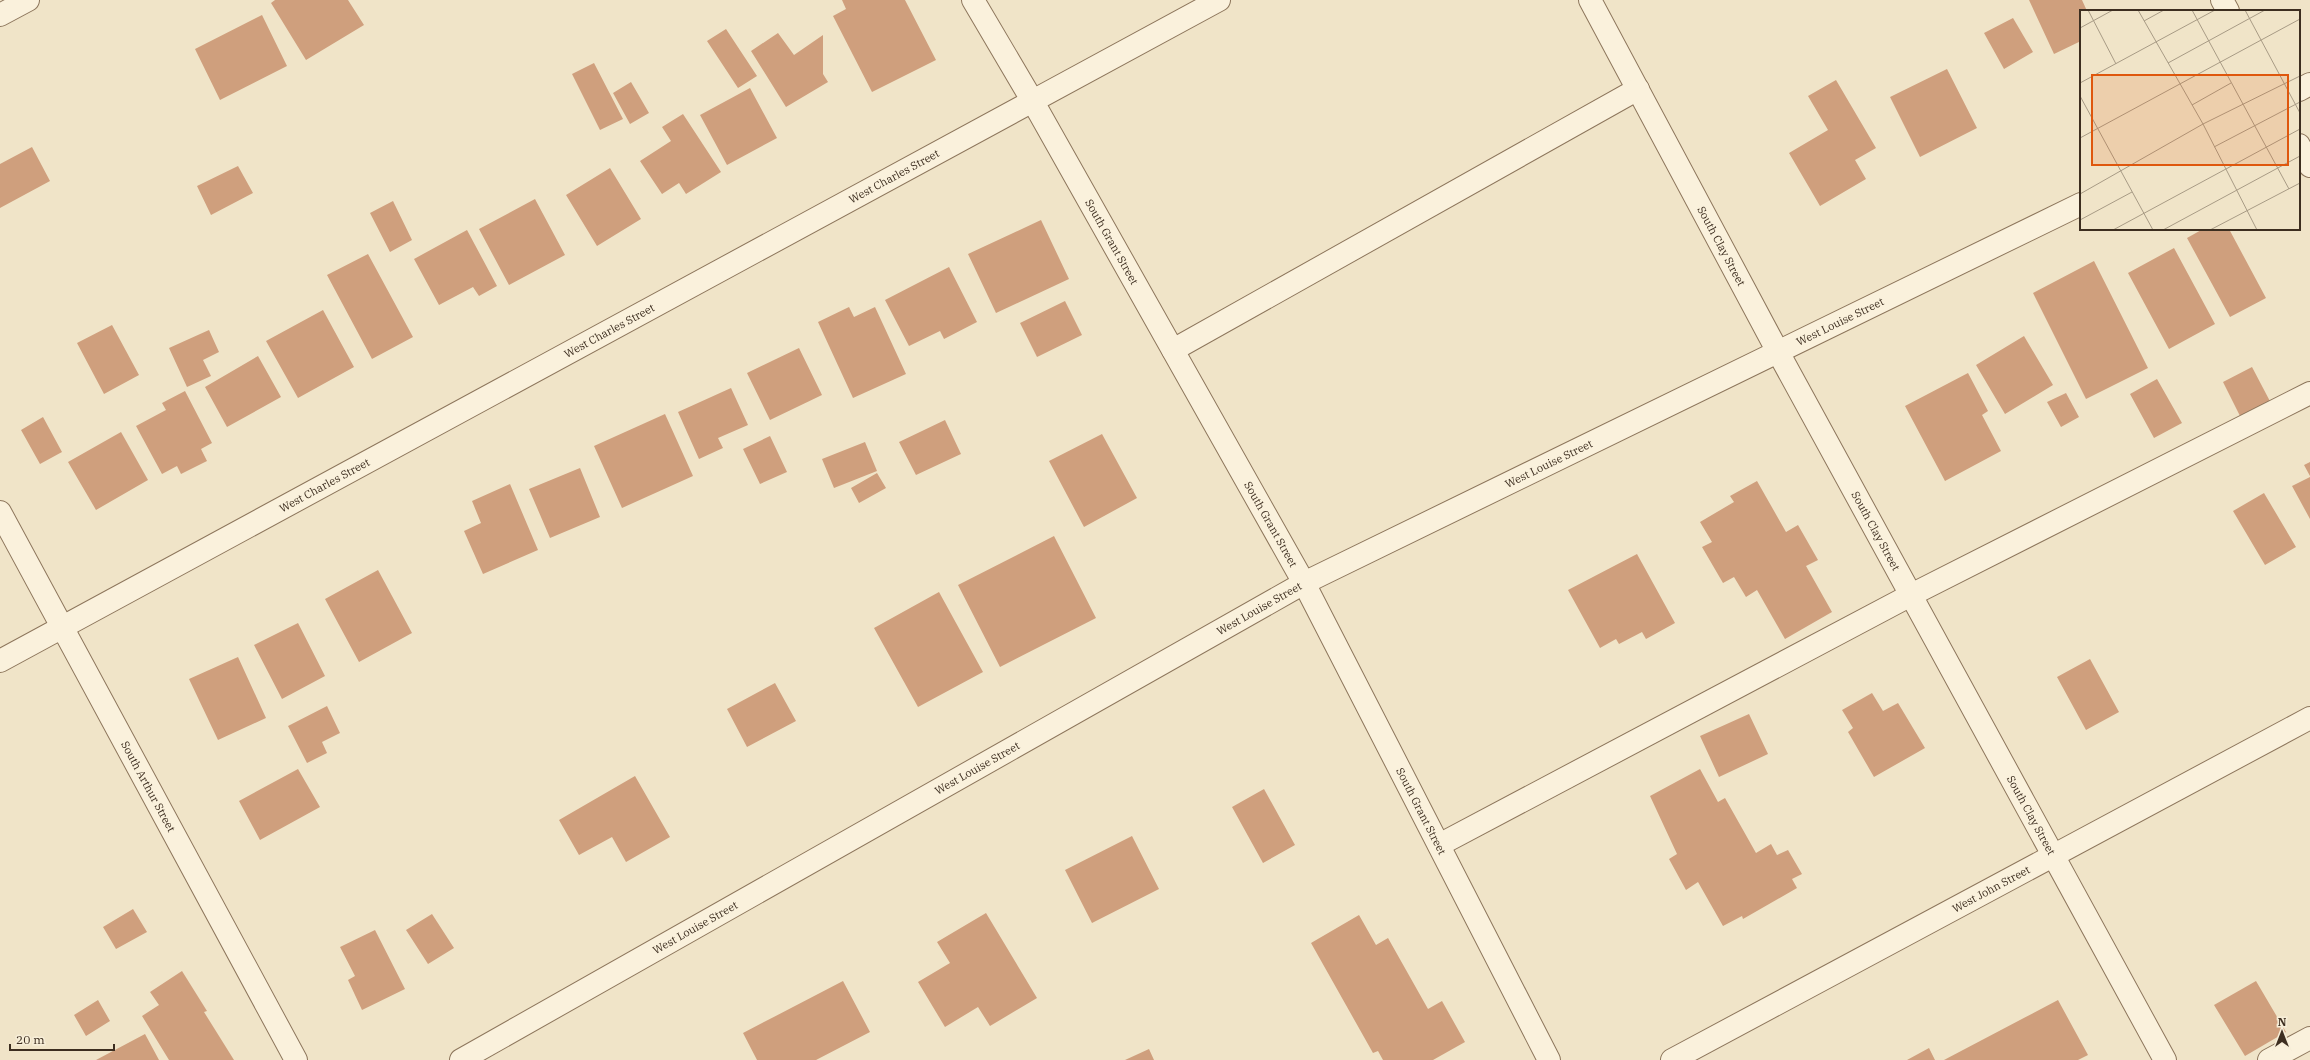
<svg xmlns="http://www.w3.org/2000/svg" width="2310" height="1060" font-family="'IBM Plex Serif',serif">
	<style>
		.building { fill: #cf9f7d }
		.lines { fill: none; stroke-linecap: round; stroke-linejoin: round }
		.minor-casing { stroke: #8d765c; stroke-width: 24 }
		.minor { stroke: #faf1dc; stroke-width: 22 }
		.labels { text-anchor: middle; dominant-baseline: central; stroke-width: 3; stroke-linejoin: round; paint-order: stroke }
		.street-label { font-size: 11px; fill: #3d2e20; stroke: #f7eed8 }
		.inset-road { fill: none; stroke: #a89b85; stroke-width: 1 }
		.view { fill: #df570d; fill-opacity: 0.15; stroke: #df570d; stroke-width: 2 }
		.inset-edge { fill: none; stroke: #3d2e20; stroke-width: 2 }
	</style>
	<rect width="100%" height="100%" fill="#f0e4c8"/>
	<path class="building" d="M 275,0 L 348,0 L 364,25 L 306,60 L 271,3 Z
		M 842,0 L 905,0 L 936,60 L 872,92 L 833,16 L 846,9 Z
		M 2029,0 L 2082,0 L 2087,11 L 2081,11 L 2081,41 L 2054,54 Z
		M 262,15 L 287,66 L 220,100 L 195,49 Z
		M 2013,18 L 2033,52 L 2004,69 L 1984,33 Z
		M 726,29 L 757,76 L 738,88 L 707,41 Z
		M 778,33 L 794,55 L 823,35 L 823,74 L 828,82 L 786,107 L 751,51 Z
		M 594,63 L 623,119 L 600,130 L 572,74 Z
		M 1947,69 L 1977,128 L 1920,157 L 1890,97 Z
		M 1836,80 L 1876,148 L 1855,160 L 1866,179 L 1820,206 L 1789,153 L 1828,130 L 1808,96 Z
		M 631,82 L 649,113 L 630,124 L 613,93 Z
		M 750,88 L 777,138 L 727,165 L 700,115 Z
		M 683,114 L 721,172 L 686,194 L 679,183 L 662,194 L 640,161 L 671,141 L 662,127 Z
		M 32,147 L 50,181 L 0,208 L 0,164 Z
		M 238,166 L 253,193 L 211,215 L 197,186 Z
		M 610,168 L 641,219 L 597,246 L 566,195 Z
		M 535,199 L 565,255 L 509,285 L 479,229 Z
		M 393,201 L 412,240 L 390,252 L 370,213 Z
		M 1041,220 L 1069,279 L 996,313 L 968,254 Z
		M 2203,229 L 2229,229 L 2266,298 L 2230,317 L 2187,238 Z
		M 467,230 L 497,286 L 479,296 L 473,287 L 439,305 L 414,259 Z
		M 2174,248 L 2215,324 L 2169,349 L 2128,273 Z
		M 368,254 L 413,337 L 372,359 L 327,275 Z
		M 2094,261 L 2148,368 L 2086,399 L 2033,293 Z
		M 949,267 L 977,322 L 944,339 L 940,331 L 909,346 L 885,300 Z
		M 1065,301 L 1082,335 L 1037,357 L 1020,323 Z
		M 849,307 L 854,317 L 875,307 L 906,374 L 853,398 L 818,322 Z
		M 323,310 L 354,367 L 298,398 L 266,341 Z
		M 112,325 L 139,375 L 104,394 L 77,343 Z
		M 209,330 L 219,352 L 203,360 L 211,376 L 187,387 L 169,348 Z
		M 2024,336 L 2053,385 L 2005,414 L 1976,365 Z
		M 799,348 L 822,395 L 770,420 L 747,373 Z
		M 258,356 L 281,397 L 227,427 L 205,387 Z
		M 2252,367 L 2273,407 L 2243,422 L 2223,382 Z
		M 1968,373 L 1988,411 L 1982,415 L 2001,451 L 1945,481 L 1905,406 Z
		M 2157,379 L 2182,423 L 2154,438 L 2130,394 Z
		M 731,388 L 748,425 L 718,438 L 723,448 L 699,459 L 678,412 Z
		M 185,391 L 212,443 L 201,449 L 207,461 L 181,474 L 177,466 L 162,474 L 136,426 L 166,410 L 162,403 Z
		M 2066,393 L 2079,417 L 2061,427 L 2047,402 Z
		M 665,414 L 693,476 L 622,508 L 594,446 Z
		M 43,417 L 62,452 L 40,464 L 21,430 Z
		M 945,420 L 961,454 L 916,475 L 899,442 Z
		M 121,432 L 148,480 L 96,510 L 68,462 Z
		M 1102,434 L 1137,498 L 1084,527 L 1049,461 Z
		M 770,436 L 787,472 L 760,484 L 743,449 Z
		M 865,442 L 877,471 L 834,488 L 822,459 Z
		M 2310,462 L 2310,476 L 2304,465 Z
		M 580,468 L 600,517 L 550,538 L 529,489 Z
		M 877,473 L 886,488 L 859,503 L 851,488 Z
		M 2310,477 L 2310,519 L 2292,486 Z
		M 1757,481 L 1786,532 L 1798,525 L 1818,560 L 1806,566 L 1832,612 L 1785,639 L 1757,590 L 1746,597 L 1734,577 L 1723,583 L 1702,547 L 1712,542 L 1700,522 L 1734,502 L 1730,496 Z
		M 510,484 L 538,550 L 483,574 L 464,531 L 481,523 L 472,501 Z
		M 2264,493 L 2296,547 L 2265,565 L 2233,511 Z
		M 1054,536 L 1096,618 L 1000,667 L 958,585 Z
		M 1637,554 L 1675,623 L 1646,639 L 1642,632 L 1619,644 L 1616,639 L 1600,648 L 1568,590 Z
		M 378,570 L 412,633 L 359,662 L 325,599 Z
		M 939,592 L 983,672 L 918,707 L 874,628 Z
		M 298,623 L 325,676 L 282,699 L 254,645 Z
		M 238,657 L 266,718 L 218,740 L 189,679 Z
		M 2090,659 L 2119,712 L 2086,730 L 2057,677 Z
		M 775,683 L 796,721 L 747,747 L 727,709 Z
		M 1872,693 L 1883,711 L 1898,703 L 1925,748 L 1874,777 L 1848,732 L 1853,728 L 1842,710 Z
		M 327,706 L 340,733 L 322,742 L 327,753 L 307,763 L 288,726 Z
		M 1749,714 L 1768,754 L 1719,777 L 1700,736 Z
		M 298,769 L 320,807 L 260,840 L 239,801 Z
		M 1700,769 L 1718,802 L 1725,798 L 1756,853 L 1771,844 L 1777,855 L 1788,850 L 1802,874 L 1792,879 L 1797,888 L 1743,919 L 1742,916 L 1723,926 L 1698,882 L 1686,890 L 1669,859 L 1677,854 L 1650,796 Z
		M 635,776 L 670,837 L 626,862 L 612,837 L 579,855 L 559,820 Z
		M 1264,789 L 1295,845 L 1263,863 L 1232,807 Z
		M 1132,836 L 1159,889 L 1092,923 L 1065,870 Z
		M 133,909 L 147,932 L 116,949 L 103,927 Z
		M 986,913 L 1037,998 L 990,1026 L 978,1007 L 945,1027 L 918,982 L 950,963 L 937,942 Z
		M 432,914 L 454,948 L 428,964 L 406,930 Z
		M 1359,915 L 1376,945 L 1388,938 L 1428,1009 L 1442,1001 L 1465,1042 L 1433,1060 L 1383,1060 L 1378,1051 L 1373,1053 L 1311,943 Z
		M 375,930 L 405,989 L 362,1010 L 348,980 L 355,976 L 340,947 Z
		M 182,971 L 207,1011 L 204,1012 L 234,1060 L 169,1060 L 142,1016 L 159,1005 L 150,992 Z
		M 843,981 L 870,1032 L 816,1060 L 757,1060 L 743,1033 Z
		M 2256,981 L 2286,1032 L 2245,1056 L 2214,1005 Z
		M 98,1000 L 110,1021 L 86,1036 L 74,1015 Z
		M 2058,1000 L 2088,1055 L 2078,1060 L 1944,1060 Z
		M 145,1034 L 159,1060 L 96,1060 Z
		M 1929,1048 L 1935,1060 L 1907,1060 Z
		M 1149,1049 L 1154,1060 L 1125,1060 Z"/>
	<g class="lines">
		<g class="minor-casing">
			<g id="minor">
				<path id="s1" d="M 973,0 L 1032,100 L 1304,583 L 1549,1060"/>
				<path id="s2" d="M 1590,0 L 1778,352 L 2165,1060"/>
				<path d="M 2222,0 L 2228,11"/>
				<path d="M 0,15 L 28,0"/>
				<path d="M 2299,90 L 2310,84"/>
				<path d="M 2299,145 L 2310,166"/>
				<path d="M 1173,350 L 1638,89"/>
				<path id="s3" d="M 0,512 L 296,1060"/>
				<path id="s4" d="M 0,661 L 1219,0"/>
				<path d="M 1439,845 L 1911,595 L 2310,393"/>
				<path id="s5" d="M 461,1060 L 1304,583 L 2081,204"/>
				<path id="s6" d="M 1672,1060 L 2310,718"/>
				<path d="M 2269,1060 L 2310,1038"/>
			</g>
		</g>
		<use href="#minor" class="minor"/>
	</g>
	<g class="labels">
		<g class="street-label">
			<text stroke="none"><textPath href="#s4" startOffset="1017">West Charles Street</textPath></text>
			<text stroke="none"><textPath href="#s1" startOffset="279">South Grant Street</textPath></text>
			<text stroke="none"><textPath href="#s2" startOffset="279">South Clay Street</textPath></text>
			<text stroke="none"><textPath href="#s5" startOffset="1565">West Louise Street</textPath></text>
			<text stroke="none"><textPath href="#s4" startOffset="693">West Charles Street</textPath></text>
			<text stroke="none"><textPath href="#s5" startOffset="1241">West Louise Street</textPath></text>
			<text stroke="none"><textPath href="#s4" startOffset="369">West Charles Street</textPath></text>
			<text stroke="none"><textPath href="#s1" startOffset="603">South Grant Street</textPath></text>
			<text stroke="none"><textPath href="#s2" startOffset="603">South Clay Street</textPath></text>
			<text stroke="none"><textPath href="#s5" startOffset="917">West Louise Street</textPath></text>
			<text stroke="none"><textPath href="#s5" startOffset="593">West Louise Street</textPath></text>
			<text stroke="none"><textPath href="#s3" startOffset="312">South Arthur Street</textPath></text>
			<text stroke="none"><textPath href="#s1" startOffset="927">South Grant Street</textPath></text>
			<text stroke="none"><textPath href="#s2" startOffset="927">South Clay Street</textPath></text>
			<text stroke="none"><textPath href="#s6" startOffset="362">West John Street</textPath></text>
			<text stroke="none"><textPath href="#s5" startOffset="269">West Louise Street</textPath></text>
		</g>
	</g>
	<g transform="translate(2080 10)">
		<rect width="220" height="220" fill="#f0e4c8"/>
		<path class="inset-road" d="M 8,0 L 36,54M 58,0 L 123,114 L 177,220M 112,0 L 209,179M 165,0 L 220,103M 64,11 L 84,0M 0,18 L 33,0M 88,53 L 185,0M 0,73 L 135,0M 0,86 L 73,220M 112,95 L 151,73M 0,128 L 220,9M 134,137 L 220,92M 0,184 L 123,114 L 220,66M 0,210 L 52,182M 33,220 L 220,119M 83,220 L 220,146M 130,220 L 220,173"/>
		<path class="view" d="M 12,65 L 208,65 L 208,155 L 12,155 Z"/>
		<rect width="220" height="220" class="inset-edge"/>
	</g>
	<g transform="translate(2282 1032)" stroke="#f7eed8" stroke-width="3" paint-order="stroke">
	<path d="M0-3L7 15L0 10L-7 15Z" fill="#3d2e20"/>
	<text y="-6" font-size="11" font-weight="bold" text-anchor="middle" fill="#3d2e20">N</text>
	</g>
	<path d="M10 1044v6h104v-6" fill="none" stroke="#3d2e20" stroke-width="2"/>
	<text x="16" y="1044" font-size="12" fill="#3d2e20" stroke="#f7eed8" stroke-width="3" paint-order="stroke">20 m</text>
</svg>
